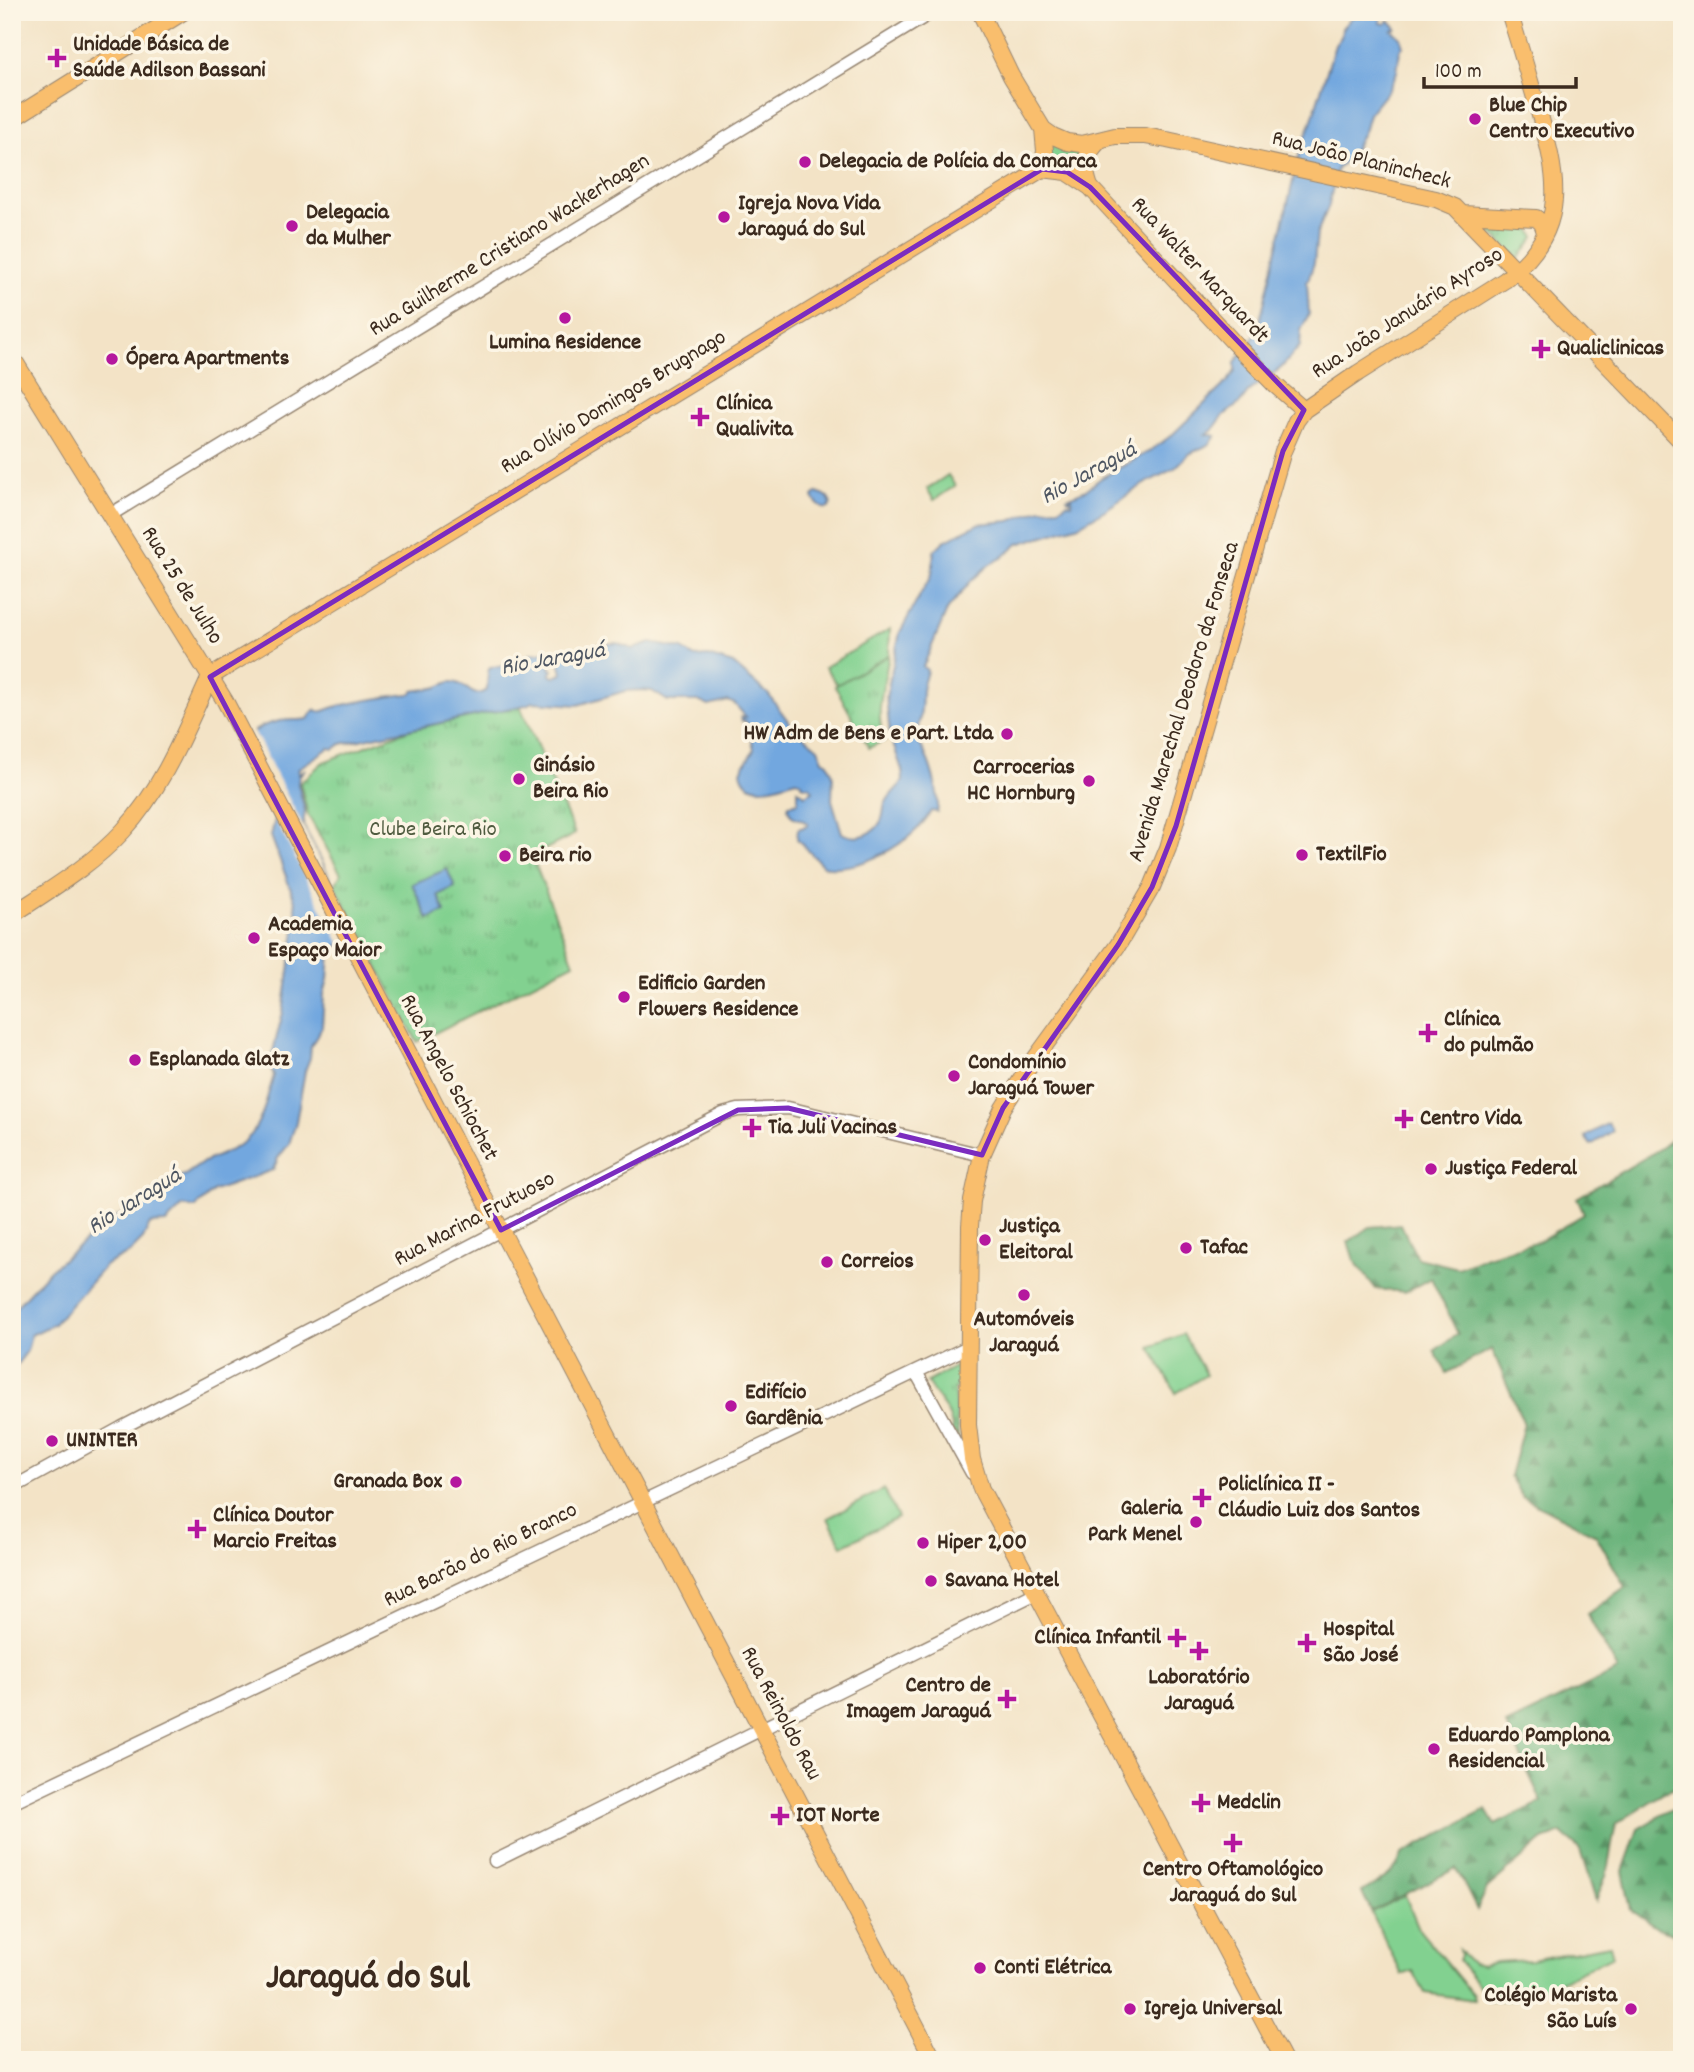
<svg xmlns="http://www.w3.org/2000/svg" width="1694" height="2072" font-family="Dekko,sans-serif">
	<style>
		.green { fill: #82d190; stroke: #5e7e57; stroke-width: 2 }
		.forest { fill: url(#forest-firs); stroke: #526e4c; stroke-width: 2 }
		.park { fill: url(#park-tufts); stroke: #5e7e57; stroke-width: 2 }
		.water { fill: #72a7df; stroke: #56687e; stroke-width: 2 }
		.pier { fill: #f3e3c6 }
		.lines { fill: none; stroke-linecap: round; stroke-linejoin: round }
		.minor-casing { stroke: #978672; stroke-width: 15 }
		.major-casing { stroke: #978672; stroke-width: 18 }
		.minor { stroke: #fff; stroke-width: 12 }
		.major { stroke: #f9be6d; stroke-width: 16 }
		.marked { fill: none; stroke: #7b2cbf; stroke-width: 5; stroke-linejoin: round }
		.poi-dot { fill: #b5179e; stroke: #fcf5e5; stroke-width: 2.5 }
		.labels { text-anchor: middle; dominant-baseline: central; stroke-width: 7; stroke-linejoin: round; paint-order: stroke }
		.poi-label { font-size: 23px; font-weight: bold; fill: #3b2a1e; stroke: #fcf5e5; text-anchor: start }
		.street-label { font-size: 23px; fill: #3b2a1e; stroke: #fcf5e5 }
		.park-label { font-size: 23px; fill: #505c40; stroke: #fcf5e5 }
		.water-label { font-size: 24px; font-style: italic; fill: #4e5662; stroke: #fcf5e5 }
		.town-label { font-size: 37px; font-weight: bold; fill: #3b2a1e; stroke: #fcf5e5 }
	</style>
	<defs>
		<pattern id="forest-firs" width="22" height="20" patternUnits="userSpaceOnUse" patternTransform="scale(1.75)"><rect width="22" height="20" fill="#69b37a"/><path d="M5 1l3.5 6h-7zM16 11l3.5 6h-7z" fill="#589263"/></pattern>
		<pattern id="park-tufts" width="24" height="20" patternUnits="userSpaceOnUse" patternTransform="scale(1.75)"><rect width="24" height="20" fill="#82d190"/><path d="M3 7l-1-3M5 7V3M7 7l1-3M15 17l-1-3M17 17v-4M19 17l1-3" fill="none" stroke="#6caa75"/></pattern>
	</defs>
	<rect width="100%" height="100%" fill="#fcf5e5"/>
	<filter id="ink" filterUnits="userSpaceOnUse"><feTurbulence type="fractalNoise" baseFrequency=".0143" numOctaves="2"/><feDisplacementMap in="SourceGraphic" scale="14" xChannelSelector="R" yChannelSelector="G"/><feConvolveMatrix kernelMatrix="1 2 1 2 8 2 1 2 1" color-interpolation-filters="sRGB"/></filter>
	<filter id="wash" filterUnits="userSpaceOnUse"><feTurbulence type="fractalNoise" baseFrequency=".00686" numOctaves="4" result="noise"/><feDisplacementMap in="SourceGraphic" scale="28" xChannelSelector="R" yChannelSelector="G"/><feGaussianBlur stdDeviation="1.57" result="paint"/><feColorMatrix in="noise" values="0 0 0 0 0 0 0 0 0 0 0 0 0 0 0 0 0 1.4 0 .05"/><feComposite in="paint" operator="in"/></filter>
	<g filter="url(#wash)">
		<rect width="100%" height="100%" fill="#f3e3c6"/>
		<path class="green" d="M 1047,139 L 1087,147 L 1082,177 L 1047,165 Z
			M 948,475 L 955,486 L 934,500 L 927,489 Z
			M 890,629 L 889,655 L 837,685 L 825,667 Z
			M 1183,1334 L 1206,1375 L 1176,1393 L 1150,1347 Z
			M 884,1489 L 898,1518 L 842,1546 L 828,1518 Z
			M 1405,1895 L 1420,1931 L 1473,1995 L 1474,2000 L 1425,1993 L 1413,1971 L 1402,1975 L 1371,1912 Z
			M 1610,1945 L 1613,1956 L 1540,1991 L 1513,2000 L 1488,2000 L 1487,1995 L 1458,1960 L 1460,1955 L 1459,1950 L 1473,1964 L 1482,1966 L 1495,1962 L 1531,1960 Z"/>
		<path class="forest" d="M 1682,1131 L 1682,1784 L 1670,1789 L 1616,1824 L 1606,1876 L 1596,1901 L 1580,1850 L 1562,1833 L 1543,1840 L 1487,1888 L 1477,1910 L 1456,1868 L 1371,1912 L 1362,1892 C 1380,1881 1396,1875 1402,1854 L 1486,1810 L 1495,1825 L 1542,1802 L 1506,1725 L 1618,1670 L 1587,1614 L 1625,1587 L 1596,1535 L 1522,1497 L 1510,1476 L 1524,1424 L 1492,1349 L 1447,1373 L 1434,1351 L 1458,1334 L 1431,1278 L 1405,1292 L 1376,1289 L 1354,1260 L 1348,1242 L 1370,1227 L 1401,1224 L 1417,1258 L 1458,1268 L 1487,1256 L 1539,1241 L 1584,1214 L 1577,1198 L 1658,1150 Z
			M 1682,1803 L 1682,1937 L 1660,1930 L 1631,1910 L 1623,1871 L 1638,1829 Z"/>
		<path class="park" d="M 1484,219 L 1531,230 L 1535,237 L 1519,259 L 1481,224 Z
			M 889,655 C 885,681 873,715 885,740 L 869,748 L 835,686 Z
			M 520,706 L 575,834 L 532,856 L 574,963 L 417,1042 L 335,885 L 341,874 L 308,815 L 300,783 L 323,762 L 409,730 Z
			M 958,1365 L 958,1384 L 954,1391 L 958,1437 L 952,1431 C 953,1412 935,1398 927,1382 Z"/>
		<path class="water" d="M 1357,12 L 1383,12 L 1380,23 L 1386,24 L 1389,20 L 1396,28 L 1392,30 L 1401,38 L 1403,46 L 1400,50 L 1397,72 L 1389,89 L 1369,114 L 1365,129 L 1351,156 L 1337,168 L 1329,205 L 1317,233 L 1314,263 L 1307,283 L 1309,314 L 1301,330 L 1300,346 L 1281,368 L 1250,390 L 1240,403 L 1223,416 L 1212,431 L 1206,434 L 1216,436 L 1210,444 L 1189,454 L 1175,468 L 1144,484 L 1105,510 L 1079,525 L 1018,544 L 1002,558 L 990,564 L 971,581 L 947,610 L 923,667 L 927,670 C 926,677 922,685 922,692 C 922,707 921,722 915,736 C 918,743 923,748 926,756 C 932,768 941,801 937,812 L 931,811 C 915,842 858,874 823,866 L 797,839 L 798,829 L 807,826 L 808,823 L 792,816 L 788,808 L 789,805 L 798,802 L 798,790 L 805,795 L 813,791 L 810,787 L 801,785 L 802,782 L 796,780 C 779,786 745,798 741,771 L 754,749 L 748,724 L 744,720 L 742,721 L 741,717 L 746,717 L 735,704 L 728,701 L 709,706 L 698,701 L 668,701 L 652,691 L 642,690 L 625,691 L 578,705 L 533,702 L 526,705 L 341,744 L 334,749 L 329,748 L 299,768 L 298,774 L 305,769 L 299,776 L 298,784 L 305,811 L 303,825 L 325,867 L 338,897 L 342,942 L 330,953 L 328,979 L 324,994 L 322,1027 L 311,1046 L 310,1058 L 305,1071 L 296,1122 L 289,1144 L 278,1158 L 273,1170 L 214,1191 L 195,1208 L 183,1206 L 166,1223 L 150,1224 L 143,1239 L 129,1253 L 106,1265 L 54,1324 L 31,1335 L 27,1351 L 12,1371 L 12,1311 L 50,1270 L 103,1226 L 145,1199 L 167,1181 L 185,1175 L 204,1162 L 227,1152 L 244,1142 L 252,1134 L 262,1115 L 274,1075 L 269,1067 L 283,1012 L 297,917 L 295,901 L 271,836 L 275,819 C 260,787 216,736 275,722 C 286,719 297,721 308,719 L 314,710 C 323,714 326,709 335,707 C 344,704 405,693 412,694 L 413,691 C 422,689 431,690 440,686 C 446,684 450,680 457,683 C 470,687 472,700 487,690 L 488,672 L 490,667 L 512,666 L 531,654 L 546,652 L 550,654 L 556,651 L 556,657 L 553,655 L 550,668 L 553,670 L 550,675 L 554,677 L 562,674 L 559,660 L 561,650 L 563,653 L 574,652 L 574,650 L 581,648 L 586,650 L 596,645 L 617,643 L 633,649 L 651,643 L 682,649 L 695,657 L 708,656 L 733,664 L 768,694 L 792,726 L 818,748 L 823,760 L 828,763 L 833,775 L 832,800 L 842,833 C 856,841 874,835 881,821 C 884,815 883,810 885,804 C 889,795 897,789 903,781 L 902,770 L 890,735 L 886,697 L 900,632 L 925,586 C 935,577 932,564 934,551 L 944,541 L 978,524 L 1010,521 L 1041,509 L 1059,508 L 1067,503 L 1071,504 L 1072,498 L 1069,500 L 1067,498 L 1086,490 L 1101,478 L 1150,451 L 1172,435 L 1228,381 L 1235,371 L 1235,362 L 1251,342 L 1259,325 L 1301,147 L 1310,126 L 1335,45 L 1341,37 L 1342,28 Z
			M 817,493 L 828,497 L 831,504 L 829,508 C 821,510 816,503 813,497 Z
			M 447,869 L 455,887 L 438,895 L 445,912 L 428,919 L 412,884 Z
			M 1608,1123 L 1613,1131 L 1591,1145 L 1585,1137 Z"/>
		<path class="pier" d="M 252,727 L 345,908 L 348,921 L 345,943 L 341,946 L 241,754 L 240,746 L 247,731 Z"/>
	</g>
	<g filter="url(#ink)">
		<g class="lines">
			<g class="minor-casing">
				<path id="minor" d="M 110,515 L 932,12
					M 916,1372 L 972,1473
					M 12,1488 L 121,1428 L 723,1114 L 738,1110 L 788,1108 L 982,1155
					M 12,1803 L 968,1347
					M 495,1861 L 1036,1593"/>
			</g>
			<g class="major-casing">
				<path id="major" d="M 980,12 L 1011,76 L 1043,129 L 1053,136 L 1067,142 L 1082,144 L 1115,136 L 1145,136 L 1167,140 L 1436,199 L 1455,207 L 1682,442
					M 12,119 L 183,12
					M 1042,169 L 1067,172 L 1090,187 L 1235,344 L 1275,385 L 1304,410
					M 1042,169 L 1045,151 L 1043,129
					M 1090,187 C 1082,163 1083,158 1100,140
					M 1463,214 L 1536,218 L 1542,223 L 1545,232
					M 12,357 L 225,701 L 934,2060
					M 210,677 L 1042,169
					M 12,915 C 51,889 92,865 123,831 C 163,788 186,729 210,677
					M 1284,2060 L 981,1489 L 972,1459 L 968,1425 L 970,1226 L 972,1201 L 982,1155 L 1003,1108 L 1029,1067 L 1118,945 L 1152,887 L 1168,848 L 1283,451 L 1296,421 L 1304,410 L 1358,373 L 1505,280 C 1573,229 1557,174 1537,105 C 1528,74 1519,43 1509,12"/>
			</g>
			<use href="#minor" class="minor"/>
			<use href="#major" class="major"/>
		</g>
	</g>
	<path class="marked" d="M 1042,169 L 1067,172 L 1090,187 L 1304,410 L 1283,451 L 1176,826 L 1152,887 L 1118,945 L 1003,1108 L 982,1155 L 788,1108 L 738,1110 L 501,1230 L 210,677 Z"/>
	<g class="poi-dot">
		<path d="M53.5 47.5h7v7h7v7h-7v7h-7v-7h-7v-7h7z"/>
		<circle cx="1475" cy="119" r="7"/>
		<circle cx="805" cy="162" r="7"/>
		<circle cx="724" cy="217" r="7"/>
		<circle cx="292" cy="226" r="7"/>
		<circle cx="565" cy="318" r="7"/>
		<path d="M1537.5 338.5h7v7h7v7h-7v7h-7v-7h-7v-7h7z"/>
		<circle cx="112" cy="359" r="7"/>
		<path d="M696.5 406.5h7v7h7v7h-7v7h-7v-7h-7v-7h7z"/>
		<circle cx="1007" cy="734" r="7"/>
		<circle cx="519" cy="779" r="7"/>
		<circle cx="1089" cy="781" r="7"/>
		<circle cx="1302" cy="855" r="7"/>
		<circle cx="505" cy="856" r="7"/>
		<circle cx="254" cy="938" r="7"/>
		<circle cx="624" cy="997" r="7"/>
		<path d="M1424.5 1022.5h7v7h7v7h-7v7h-7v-7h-7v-7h7z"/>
		<circle cx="135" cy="1060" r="7"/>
		<circle cx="954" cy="1076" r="7"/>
		<path d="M1400.5 1108.5h7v7h7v7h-7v7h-7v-7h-7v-7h7z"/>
		<path d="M748.5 1117.5h7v7h7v7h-7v7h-7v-7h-7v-7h7z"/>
		<circle cx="1431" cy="1169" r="7"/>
		<circle cx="985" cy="1240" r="7"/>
		<circle cx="1186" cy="1248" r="7"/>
		<circle cx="827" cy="1262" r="7"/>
		<circle cx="1024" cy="1295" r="7"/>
		<circle cx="731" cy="1406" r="7"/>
		<circle cx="52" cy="1441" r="7"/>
		<circle cx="456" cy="1482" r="7"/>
		<path d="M1198.5 1487.5h7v7h7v7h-7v7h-7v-7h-7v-7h7z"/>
		<circle cx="1196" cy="1522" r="7"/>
		<path d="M193.5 1518.5h7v7h7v7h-7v7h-7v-7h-7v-7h7z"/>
		<circle cx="923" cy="1543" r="7"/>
		<circle cx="931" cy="1581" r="7"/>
		<path d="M1173.5 1627.5h7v7h7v7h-7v7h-7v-7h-7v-7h7z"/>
		<path d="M1303.5 1632.5h7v7h7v7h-7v7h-7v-7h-7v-7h7z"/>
		<path d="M1195.5 1640.5h7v7h7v7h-7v7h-7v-7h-7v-7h7z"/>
		<path d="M1003.5 1688.5h7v7h7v7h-7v7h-7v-7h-7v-7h7z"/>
		<circle cx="1434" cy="1749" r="7"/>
		<path d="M1197.5 1792.5h7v7h7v7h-7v7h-7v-7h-7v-7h7z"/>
		<path d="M776.5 1805.5h7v7h7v7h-7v7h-7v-7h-7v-7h7z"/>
		<path d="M1229.5 1832.5h7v7h7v7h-7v7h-7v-7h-7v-7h7z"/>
		<circle cx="980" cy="1968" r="7"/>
		<circle cx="1130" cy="2009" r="7"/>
		<circle cx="1631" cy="2009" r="7"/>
	</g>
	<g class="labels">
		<g class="poi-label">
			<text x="73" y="45">Unidade Básica de<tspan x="73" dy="26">Saúde Adilson Bassani</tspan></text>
			<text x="1489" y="106">Blue Chip<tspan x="1489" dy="26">Centro Executivo</tspan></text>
			<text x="819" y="162">Delegacia de Polícia da Comarca</text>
			<text x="738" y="204">Igreja Nova Vida<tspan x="738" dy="26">Jaraguá do Sul</tspan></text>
			<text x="306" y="213">Delegacia<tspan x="306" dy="26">da Mulher</tspan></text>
			<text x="565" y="343" text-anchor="middle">Lumina Residence</text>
			<text x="1557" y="349">Qualiclinicas</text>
			<text x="126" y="359">Ópera Apartments</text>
			<text x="716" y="404">Clínica<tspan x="716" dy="26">Qualivita</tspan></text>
			<text x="993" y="734" text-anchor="end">HW Adm de Bens e Part. Ltda</text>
			<text x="533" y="766">Ginásio<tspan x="533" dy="26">Beira Rio</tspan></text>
			<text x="1075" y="768" text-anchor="end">Carrocerias<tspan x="1075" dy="26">HC Hornburg</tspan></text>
			<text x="1316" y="855">TextilFio</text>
			<text x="519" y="856">Beira rio</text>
			<text x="268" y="925">Academia<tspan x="268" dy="26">Espaço Maior</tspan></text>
			<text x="638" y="984">Edificio Garden<tspan x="638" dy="26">Flowers Residence</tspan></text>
			<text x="1444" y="1020">Clínica<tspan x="1444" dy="26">do pulmão</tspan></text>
			<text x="149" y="1060">Esplanada Glatz</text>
			<text x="968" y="1063">Condomínio<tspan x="968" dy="26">Jaraguá Tower</tspan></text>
			<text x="1420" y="1119">Centro Vida</text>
			<text x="768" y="1128">Tia Juli Vacinas</text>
			<text x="1445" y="1169">Justiça Federal</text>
			<text x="999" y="1227">Justiça<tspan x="999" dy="26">Eleitoral</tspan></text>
			<text x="1200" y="1248">Tafac</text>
			<text x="841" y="1262">Correios</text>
			<text x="1024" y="1320" text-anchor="middle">Automóveis<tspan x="1024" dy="26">Jaraguá</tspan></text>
			<text x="745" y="1393">Edifício<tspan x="745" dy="26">Gardênia</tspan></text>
			<text x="66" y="1441">UNINTER</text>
			<text x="442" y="1482" text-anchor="end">Granada Box</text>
			<text x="1218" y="1485">Policlínica II -<tspan x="1218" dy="26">Cláudio Luiz dos Santos</tspan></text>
			<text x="1182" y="1509" text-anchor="end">Galeria<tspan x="1182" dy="26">Park Menel</tspan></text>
			<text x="213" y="1516">Clínica Doutor<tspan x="213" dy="26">Marcio Freitas</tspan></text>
			<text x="937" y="1543">Hiper 2,00</text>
			<text x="945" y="1581">Savana Hotel</text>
			<text x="1323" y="1630">Hospital<tspan x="1323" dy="26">São José</tspan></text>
			<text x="1161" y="1638" text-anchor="end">Clínica Infantil</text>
			<text x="1199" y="1678" text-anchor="middle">Laboratório<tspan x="1199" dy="26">Jaraguá</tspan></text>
			<text x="991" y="1686" text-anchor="end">Centro de<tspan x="991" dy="26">Imagem Jaraguá</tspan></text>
			<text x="1448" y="1736">Eduardo Pamplona<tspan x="1448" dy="26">Residencial</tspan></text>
			<text x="1217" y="1803">Medclin</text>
			<text x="796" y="1816">IOT Norte</text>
			<text x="1233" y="1870" text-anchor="middle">Centro Oftamológico<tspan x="1233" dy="26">Jaraguá do Sul</tspan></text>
			<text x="994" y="1968">Conti Elétrica</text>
			<text x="1617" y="1996" text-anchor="end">Colégio Marista<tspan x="1617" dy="26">São Luís</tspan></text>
			<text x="1144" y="2009">Igreja Universal</text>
		</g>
		<g class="street-label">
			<text transform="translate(1361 161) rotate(14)">Rua João Planincheck</text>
			<text transform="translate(510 246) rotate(-32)">Rua Guilherme Cristiano Wackerhagen</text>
			<text transform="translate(1199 271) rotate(47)">Rua Walter Marquardt</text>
			<text transform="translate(1408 314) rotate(-33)">Rua João Januário Ayroso</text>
			<text transform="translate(614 403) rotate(-31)">Rua Olívio Domingos Brugnago</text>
			<text transform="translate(181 586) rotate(58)">Rua 25 de Julho</text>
			<text transform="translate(1185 702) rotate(-73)">Avenida Marechal Deodoro da Fonseca</text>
			<text transform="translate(448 1078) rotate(62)">Rua Angelo Schiochet</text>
			<text transform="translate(475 1220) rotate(-28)">Rua Marina Frutuoso</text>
			<text transform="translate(481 1556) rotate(-26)">Rua Barão do Rio Branco</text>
			<text transform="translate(780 1714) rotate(62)">Rua Reinoldo Rau</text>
		</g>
		<g class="park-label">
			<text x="433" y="830">Clube Beira Rio</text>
		</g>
		<g class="water-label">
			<text transform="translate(1089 474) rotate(-29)">Rio Jaraguá</text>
			<text transform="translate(553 660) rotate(-10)">Rio Jaraguá</text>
			<text transform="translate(135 1202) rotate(-32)">Rio Jaraguá</text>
		</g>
		<g class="town-label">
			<text x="368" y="1979">Jaraguá do Sul</text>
		</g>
	</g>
	<rect width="1694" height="2072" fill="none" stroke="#fcf5e5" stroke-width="42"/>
	<path d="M1424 77v10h152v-10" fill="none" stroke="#3b2a1e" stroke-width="3.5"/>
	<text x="1435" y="77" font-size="21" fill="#3b2a1e" stroke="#fcf5e5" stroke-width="5" paint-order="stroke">100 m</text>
</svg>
